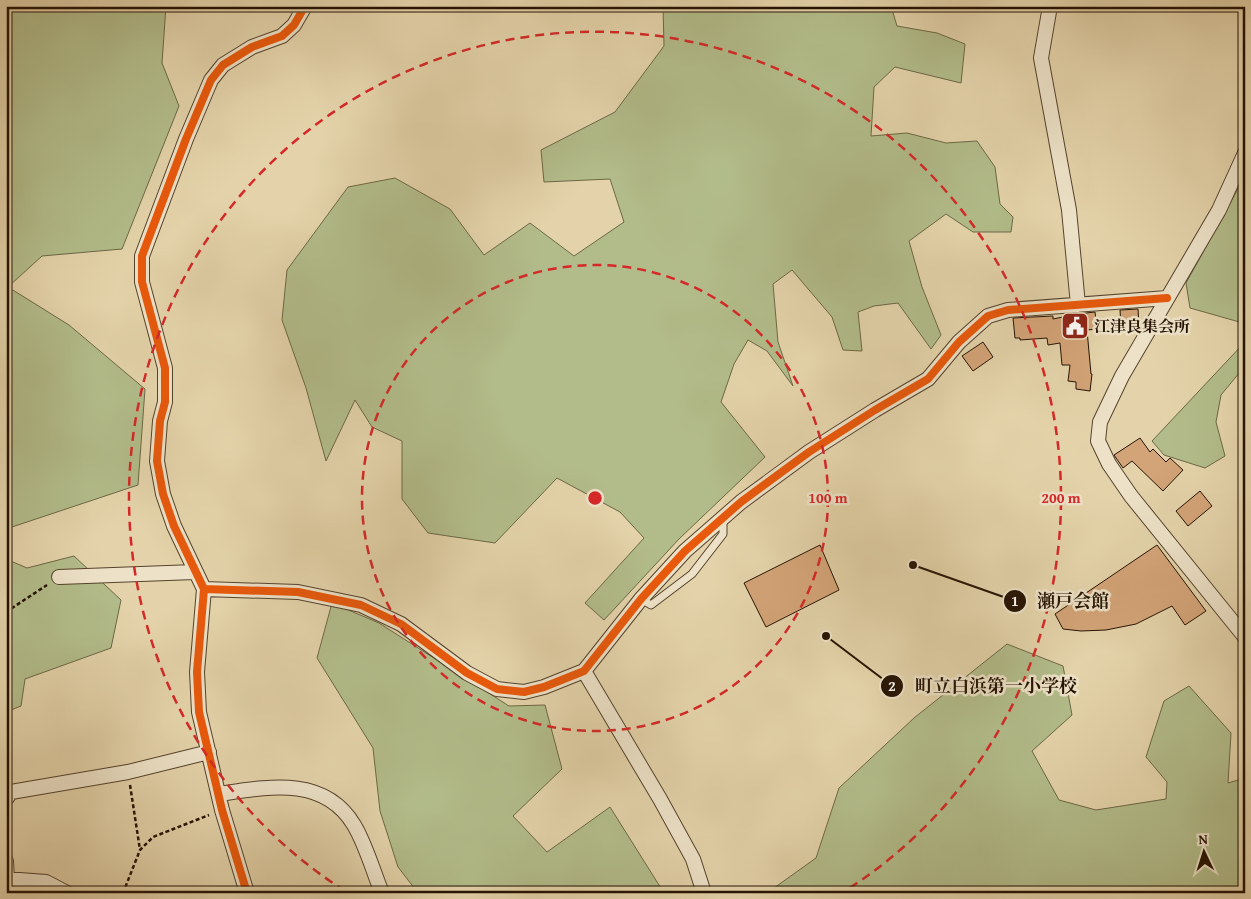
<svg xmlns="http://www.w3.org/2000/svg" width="1251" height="899" font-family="'Gentium Book Plus','Noto Serif JP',serif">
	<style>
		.green { fill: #b2bc8a; stroke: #6c6846 }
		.building { fill: #d3a478; stroke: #251303 }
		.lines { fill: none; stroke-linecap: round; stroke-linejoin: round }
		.service-casing { stroke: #55432d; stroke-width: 9 }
		.minor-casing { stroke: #55432d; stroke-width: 16 }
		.path { stroke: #251303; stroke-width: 2.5; stroke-dasharray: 4 2.5; stroke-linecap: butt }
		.service { stroke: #ede2c8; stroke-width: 7 }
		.minor { stroke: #ede2c8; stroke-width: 14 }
		.cycleway-casing { stroke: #ede2c8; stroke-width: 11 }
		.cycleway { stroke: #e8590c; stroke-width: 8 }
		.ring { fill: none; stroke: #d62828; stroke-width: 2.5; stroke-dasharray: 9 6 }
		.labels { text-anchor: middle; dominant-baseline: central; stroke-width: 5; stroke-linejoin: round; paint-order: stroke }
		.poi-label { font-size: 16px; font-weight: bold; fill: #251303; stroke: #ede2c8; text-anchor: start }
		.centre { fill: #d62828; stroke: #ede2c8; stroke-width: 2.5 }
		.ring-label { font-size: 15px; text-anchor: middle; font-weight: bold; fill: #d62828; stroke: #ede2c8; stroke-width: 5; stroke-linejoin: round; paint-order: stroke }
		.leader { fill: none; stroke: #251303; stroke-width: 2 }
		.callout-dot { fill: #251303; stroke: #ede2c8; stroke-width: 2 }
		.mark-label { font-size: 15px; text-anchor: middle; font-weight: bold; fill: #fff }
		.callout-label { font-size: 18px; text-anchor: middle; font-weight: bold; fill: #251303; stroke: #ede2c8; stroke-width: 5; stroke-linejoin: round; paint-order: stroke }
	</style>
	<rect width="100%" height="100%" fill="#e4d3aa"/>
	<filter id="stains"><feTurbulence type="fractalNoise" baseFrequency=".004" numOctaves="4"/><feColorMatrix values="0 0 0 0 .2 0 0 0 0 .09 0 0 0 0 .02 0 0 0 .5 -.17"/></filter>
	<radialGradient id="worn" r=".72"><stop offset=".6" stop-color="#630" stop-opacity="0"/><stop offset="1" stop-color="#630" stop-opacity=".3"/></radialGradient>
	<path class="green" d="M 6,6 L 166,6 L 162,63 L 179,106 L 122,249 L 42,256 L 8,287 L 69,325 L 145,389 L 138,485 L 6,529 Z
		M 663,6 L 891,6 L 897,26 L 937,33 L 965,44 L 961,83 L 895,67 L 874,87 L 871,136 L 907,133 L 946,143 L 977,141 L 995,167 L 1000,204 L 1013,217 L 1011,232 L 973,232 L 946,214 L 909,241 L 922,287 L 941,335 L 931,349 L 898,303 L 874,306 L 858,312 L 862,351 L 843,350 L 832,317 L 792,270 L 773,284 L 778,342 L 793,386 L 767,351 L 748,340 L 734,364 L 721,402 L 765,457 L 679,539 L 604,620 L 585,603 L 644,538 L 620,512 L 557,478 L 495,543 L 428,533 L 402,499 L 402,441 L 372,427 L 355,400 L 326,461 L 306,388 L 282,320 L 287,270 L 348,187 L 395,178 L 450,209 L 484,255 L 530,223 L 574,256 L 624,222 L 610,179 L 544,182 L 541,150 L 615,112 L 664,46 Z
		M 1245,176 L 1245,366 L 1221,395 L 1216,422 L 1225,456 L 1205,468 L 1164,455 L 1152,441 L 1244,343 L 1243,323 L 1190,308 L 1186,283 Z
		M 74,556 L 121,600 L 111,648 L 25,679 L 21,706 L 6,712 L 6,559 L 27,568 Z
		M 332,603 L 379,623 L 509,706 L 545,705 L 562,769 L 513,816 L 547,852 L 610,807 L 664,893 L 418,893 L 398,867 L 380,811 L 373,748 L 317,658 Z
		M 1007,644 L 1063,666 L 1072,715 L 1032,751 L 1059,800 L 1096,810 L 1166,799 L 1167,782 L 1146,757 L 1164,701 L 1189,686 L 1231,733 L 1228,783 L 1245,778 L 1245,893 L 767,893 L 816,858 L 839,788 L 914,718 Z"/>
	<path class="building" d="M 1138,309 L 1139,325 L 1121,327 L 1120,310 Z
		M 1095,312 L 1097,329 L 1087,330 L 1091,374 L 1092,374 L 1090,391 L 1076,389 L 1076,382 L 1068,381 L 1070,365 L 1062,365 L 1060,343 L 1048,345 L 1047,338 L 1020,340 L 1020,338 L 1015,338 L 1013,318 L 1053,316 L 1053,319 L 1078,314 Z
		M 983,342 L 993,357 L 973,371 L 962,356 Z
		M 1140,438 L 1150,452 L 1153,449 L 1166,462 L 1170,458 L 1183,470 L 1163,491 L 1132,461 L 1123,468 L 1114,455 Z
		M 1200,491 L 1212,506 L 1188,526 L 1176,511 Z
		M 820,545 L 839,590 L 766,627 L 744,583 Z
		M 1157,545 L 1206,611 L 1185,625 L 1172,606 L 1136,624 L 1106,630 L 1081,631 L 1063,629 L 1055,614 Z"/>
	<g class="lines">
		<g class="service-casing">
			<path id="service" d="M 641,599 L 651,605 L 692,574 L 723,534 L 723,519"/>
		</g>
		<g class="minor-casing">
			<path id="minor" d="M 1050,6 L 1041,58 L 1069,210 L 1078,305
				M 1245,153 L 1219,210 L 1122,376 L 1100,422 L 1098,441 L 1109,464 L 1131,496 L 1245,637
				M 59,577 L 195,572
				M 204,589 L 298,592 L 361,605 L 401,624 L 467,673 L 497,689 L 524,692 L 544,687 L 584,671 L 641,599 L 685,551 L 741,502 L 809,452 L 875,410 L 928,379 L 959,342 L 988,316 L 1008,310 L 1167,298
				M 584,671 L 660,799 L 693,859 L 704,893
				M 219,794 C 267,787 324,775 354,825 C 366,845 373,871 382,893
				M 6,799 L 11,792 L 128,772 L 209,752
				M 6,861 L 7,879
				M 6,879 L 46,882 L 67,893
				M 247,893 L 222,810 L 199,712 L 197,672 L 204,589 L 174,526 L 163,494 L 157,461 L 160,421 L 165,402 L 165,368 L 142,282 L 142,256 L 186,139 L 211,80 L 223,65 L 252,47 L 282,36 L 294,25 L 305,6"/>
		</g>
		<path class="path" d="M 6,612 L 47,585
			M 130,785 L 140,850
			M 123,893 L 140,850 L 153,837 L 209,815"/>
		<use href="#service" class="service"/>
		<use href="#minor" class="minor"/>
		<g class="cycleway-casing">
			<path id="cycleway" d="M 204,589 L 298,592 L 361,605 L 401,624 L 467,673 L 497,689 L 524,692 L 544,687 L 584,671 L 641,599 L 685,551 L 741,502 L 809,452 L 875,410 L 928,379 L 959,342 L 988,316 L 1008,310 L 1167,298
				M 247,893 L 222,810 L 199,712 L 197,672 L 204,589 L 174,526 L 163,494 L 157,461 L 160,421 L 165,402 L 165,368 L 142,282 L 142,256 L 186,139 L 211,80 L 223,65 L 252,47 L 282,36 L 294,25 L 305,6"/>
		</g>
		<use href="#cycleway" class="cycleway"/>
	</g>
	<g class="ring">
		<circle cx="595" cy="498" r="233"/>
		<path d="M345 891A466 466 0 1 1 845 891"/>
	</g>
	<defs>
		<g id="civic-square" transform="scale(1.4375)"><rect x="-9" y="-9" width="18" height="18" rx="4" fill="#8f2418" stroke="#ede2c8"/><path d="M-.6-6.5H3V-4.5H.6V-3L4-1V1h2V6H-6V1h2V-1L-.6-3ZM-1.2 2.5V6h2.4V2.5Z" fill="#fff"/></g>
	</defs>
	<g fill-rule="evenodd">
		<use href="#civic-square" x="1075" y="326"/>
	</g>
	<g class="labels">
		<g class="poi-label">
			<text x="1094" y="326">江津良集会所</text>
		</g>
	</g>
	<circle cx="595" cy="498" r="8" class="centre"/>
	<g class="ring-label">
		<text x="828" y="503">100 m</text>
		<text x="1061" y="503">200 m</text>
	</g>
	<path class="leader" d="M913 565L1015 601M826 636L892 686"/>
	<g class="callout-dot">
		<circle cx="913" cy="565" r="5"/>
		<circle cx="826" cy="636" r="5"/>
		<circle cx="1015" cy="601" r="12"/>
		<circle cx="892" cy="686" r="12"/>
	</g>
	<g class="mark-label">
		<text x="1015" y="606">1</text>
		<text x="892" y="691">2</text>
	</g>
	<g class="callout-label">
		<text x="1073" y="607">瀬戸会館</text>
		<text x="996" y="692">町立白浜第一小学校</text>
	</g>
	<rect width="1251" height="899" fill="none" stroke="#e4d3aa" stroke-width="25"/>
	<rect x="8" y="8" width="1236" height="884" fill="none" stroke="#251303" stroke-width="2.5"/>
	<rect x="12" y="12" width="1226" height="874" fill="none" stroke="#251303"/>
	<g transform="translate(1204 852) rotate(356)" stroke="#ede2c8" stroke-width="4" paint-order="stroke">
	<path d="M0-4L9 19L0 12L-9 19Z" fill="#251303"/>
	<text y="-8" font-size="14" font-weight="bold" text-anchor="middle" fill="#251303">N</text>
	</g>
	<rect width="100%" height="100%" filter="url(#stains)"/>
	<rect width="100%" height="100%" fill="url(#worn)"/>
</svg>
